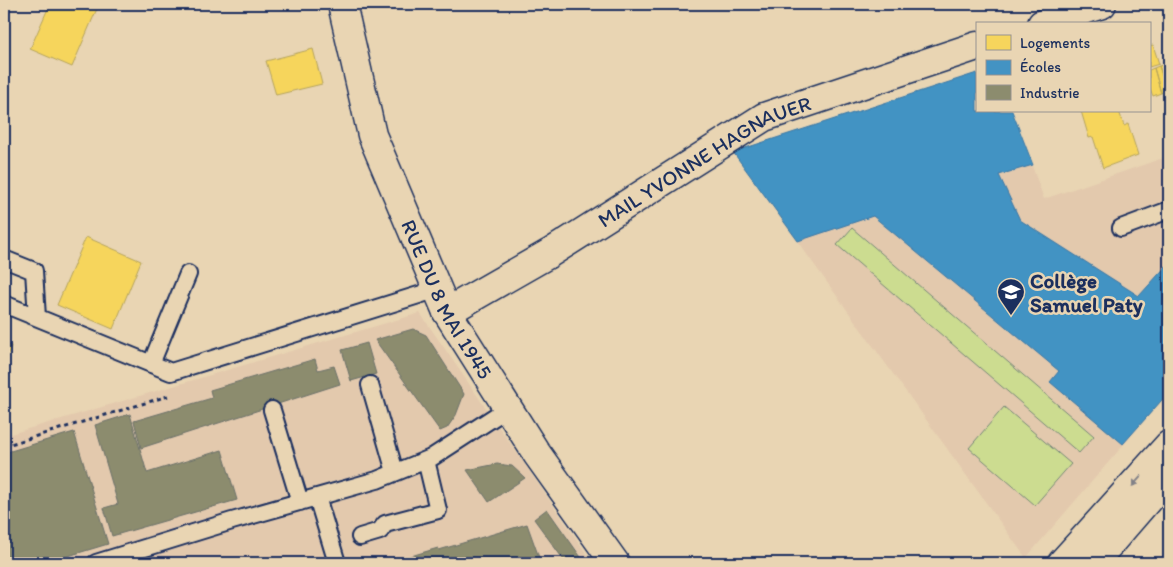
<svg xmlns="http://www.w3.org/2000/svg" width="1173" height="567" font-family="Itim,sans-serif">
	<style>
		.built { fill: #e3c9ad }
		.green { fill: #ccdc90; stroke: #748677 }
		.homes { fill: #f6d55c; stroke: #b4a35d }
		.schools { fill: #4393c3; stroke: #3775a5 }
		.industry { fill: #8c8c6e; stroke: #6a7069 }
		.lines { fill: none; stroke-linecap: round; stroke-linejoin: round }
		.lane-casing { stroke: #1b2f5e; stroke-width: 20 }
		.street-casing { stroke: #1b2f5e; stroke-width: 31 }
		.secondary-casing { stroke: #1b2f5e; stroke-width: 31 }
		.path { stroke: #1b2f5e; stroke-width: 3; stroke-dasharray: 4 4; stroke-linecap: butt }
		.lane { stroke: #e9d5b3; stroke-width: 16 }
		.street { stroke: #e9d5b3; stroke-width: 28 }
		.secondary { stroke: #e9d5b3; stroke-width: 28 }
		.oneway { fill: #828288 }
		.labels { text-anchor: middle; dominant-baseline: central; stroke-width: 5; stroke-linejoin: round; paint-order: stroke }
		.street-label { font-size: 21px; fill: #1b2f5e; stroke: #e9d5b3 }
		.poi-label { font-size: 21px; font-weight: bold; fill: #1b2f5e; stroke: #e9d5b3; text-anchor: start }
	</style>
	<rect width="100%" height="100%" fill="#e9d5b3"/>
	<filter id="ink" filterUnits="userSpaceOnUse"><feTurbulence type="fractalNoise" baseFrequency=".02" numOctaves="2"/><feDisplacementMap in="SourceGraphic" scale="10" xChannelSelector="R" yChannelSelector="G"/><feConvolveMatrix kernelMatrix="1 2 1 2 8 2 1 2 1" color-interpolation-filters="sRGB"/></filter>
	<g filter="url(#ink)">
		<path class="built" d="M 977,111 L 1012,111 L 1044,199 L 1169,156 L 1169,392 L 1026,558 L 733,152 Z
			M 420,313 L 593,563 L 4,563 L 4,436 Z"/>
		<path class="green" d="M 852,228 L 1094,436 L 1079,453 L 837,245 Z
			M 1004,407 L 1071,464 L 1035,505 L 969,448 Z"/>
		<path class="homes" d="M 50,4 L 99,4 L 72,67 L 30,49 Z
			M 1153,45 L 1159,64 L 1149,67 L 1149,46 Z
			M 313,49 L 322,84 L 276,95 L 266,61 Z
			M 1169,63 L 1169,79 L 1164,81 L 1159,66 Z
			M 1159,66 L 1167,91 L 1161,93 L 1154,68 Z
			M 1154,68 L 1161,93 L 1153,96 L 1149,86 L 1149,70 Z
			M 1081,111 L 1119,111 L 1124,126 L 1128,124 L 1138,155 L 1103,168 L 1093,137 L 1089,138 Z
			M 86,237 L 141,261 L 113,329 L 57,305 Z
			M 4,343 L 11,346 L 4,365 Z"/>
		<path class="schools" d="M 977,73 L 977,111 L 1012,111 L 1033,165 L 999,175 L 1020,220 L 1139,296 L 1169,263 L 1169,392 L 1123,444 L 1050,382 L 1059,371 L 873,216 L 798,241 L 733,152 Z"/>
		<path class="industry" d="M 413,329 L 426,335 L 464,394 L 456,415 L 447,428 L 440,431 L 375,340 Z
			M 367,343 L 376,374 L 351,381 L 342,350 Z
			M 315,359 L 318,370 L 334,366 L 340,384 L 141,448 L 134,421 L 212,398 L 210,390 Z
			M 130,414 L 147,473 L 222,450 L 237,500 L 112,536 L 104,508 L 118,504 L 95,425 Z
			M 74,432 L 108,544 L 45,563 L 4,563 L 4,453 Z
			M 497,464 L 512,466 L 525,478 L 489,502 L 467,470 Z
			M 547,509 L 585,563 L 566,563 L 534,519 Z
			M 527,524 L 541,563 L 387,563 L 438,548 L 439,550 Z"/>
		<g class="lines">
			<g class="lane-casing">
				<path id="lane" d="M 1121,228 L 1169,210
					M 4,259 L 34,271 L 37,317
					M 4,304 L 171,372 L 438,289
					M 151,364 L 188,274
					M 370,385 L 395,472
					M 272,410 L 300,502
					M 317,497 L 337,563
					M 360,537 L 380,531 L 385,524 L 438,510 L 426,460
					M 96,563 L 232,521 L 377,480 L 431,458 L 508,408"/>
			</g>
			<g class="street-casing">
				<g id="street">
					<path id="s1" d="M 342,4 L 372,135 L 447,312 L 537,454 L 615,563"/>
					<path d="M 1042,24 L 1102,4"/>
					<path id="s2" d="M 447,312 L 550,253 L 764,117 L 977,46"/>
				</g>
			</g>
			<g class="secondary-casing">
				<path id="secondary" d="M 1062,563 L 1169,445
					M 1093,563 L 1169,475"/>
			</g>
			<path class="path" d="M 4,446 L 168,396"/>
			<use href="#lane" class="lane"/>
			<use href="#street" class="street"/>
			<use href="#secondary" class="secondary"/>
		</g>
		<defs><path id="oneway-solid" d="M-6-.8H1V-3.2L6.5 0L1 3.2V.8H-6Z" transform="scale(1.25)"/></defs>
		<use class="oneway" href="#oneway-solid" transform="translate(1137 481) rotate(132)"/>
	</g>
	<defs>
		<g id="school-pin" transform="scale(1.4375)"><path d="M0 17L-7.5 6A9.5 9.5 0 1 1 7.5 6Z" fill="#1b2f5e" stroke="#e9d5b3"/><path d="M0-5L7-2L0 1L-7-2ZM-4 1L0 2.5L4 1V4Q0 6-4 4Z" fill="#fff"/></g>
	</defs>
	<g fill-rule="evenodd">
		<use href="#school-pin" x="1011" y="292"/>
	</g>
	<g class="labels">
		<g class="street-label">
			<text stroke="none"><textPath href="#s2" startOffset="299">MAIL YVONNE HAGNAUER</textPath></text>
			<text stroke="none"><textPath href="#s1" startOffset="315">RUE DU 8 MAI 1945</textPath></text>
		</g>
		<g class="poi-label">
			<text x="1030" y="280">Collège<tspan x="1030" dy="24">Samuel Paty</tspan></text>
		</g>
	</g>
	<rect width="1173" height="567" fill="none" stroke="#e9d5b3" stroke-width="20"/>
	<rect x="10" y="10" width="1153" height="547" fill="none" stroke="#1b2f5e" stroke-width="2" filter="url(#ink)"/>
	<rect x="976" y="22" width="175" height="90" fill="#e9d5b3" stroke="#979391"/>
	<rect x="986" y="35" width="25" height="15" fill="#f6d55c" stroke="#979391"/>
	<text x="1020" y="48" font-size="15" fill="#1b2f5e">Logements</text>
	<rect x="986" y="60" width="25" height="15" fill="#4393c3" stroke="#979391"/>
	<text x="1020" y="72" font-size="15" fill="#1b2f5e">Écoles</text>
	<rect x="986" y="85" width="25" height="15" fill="#8c8c6e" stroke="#979391"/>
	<text x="1020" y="98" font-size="15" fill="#1b2f5e">Industrie</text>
</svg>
